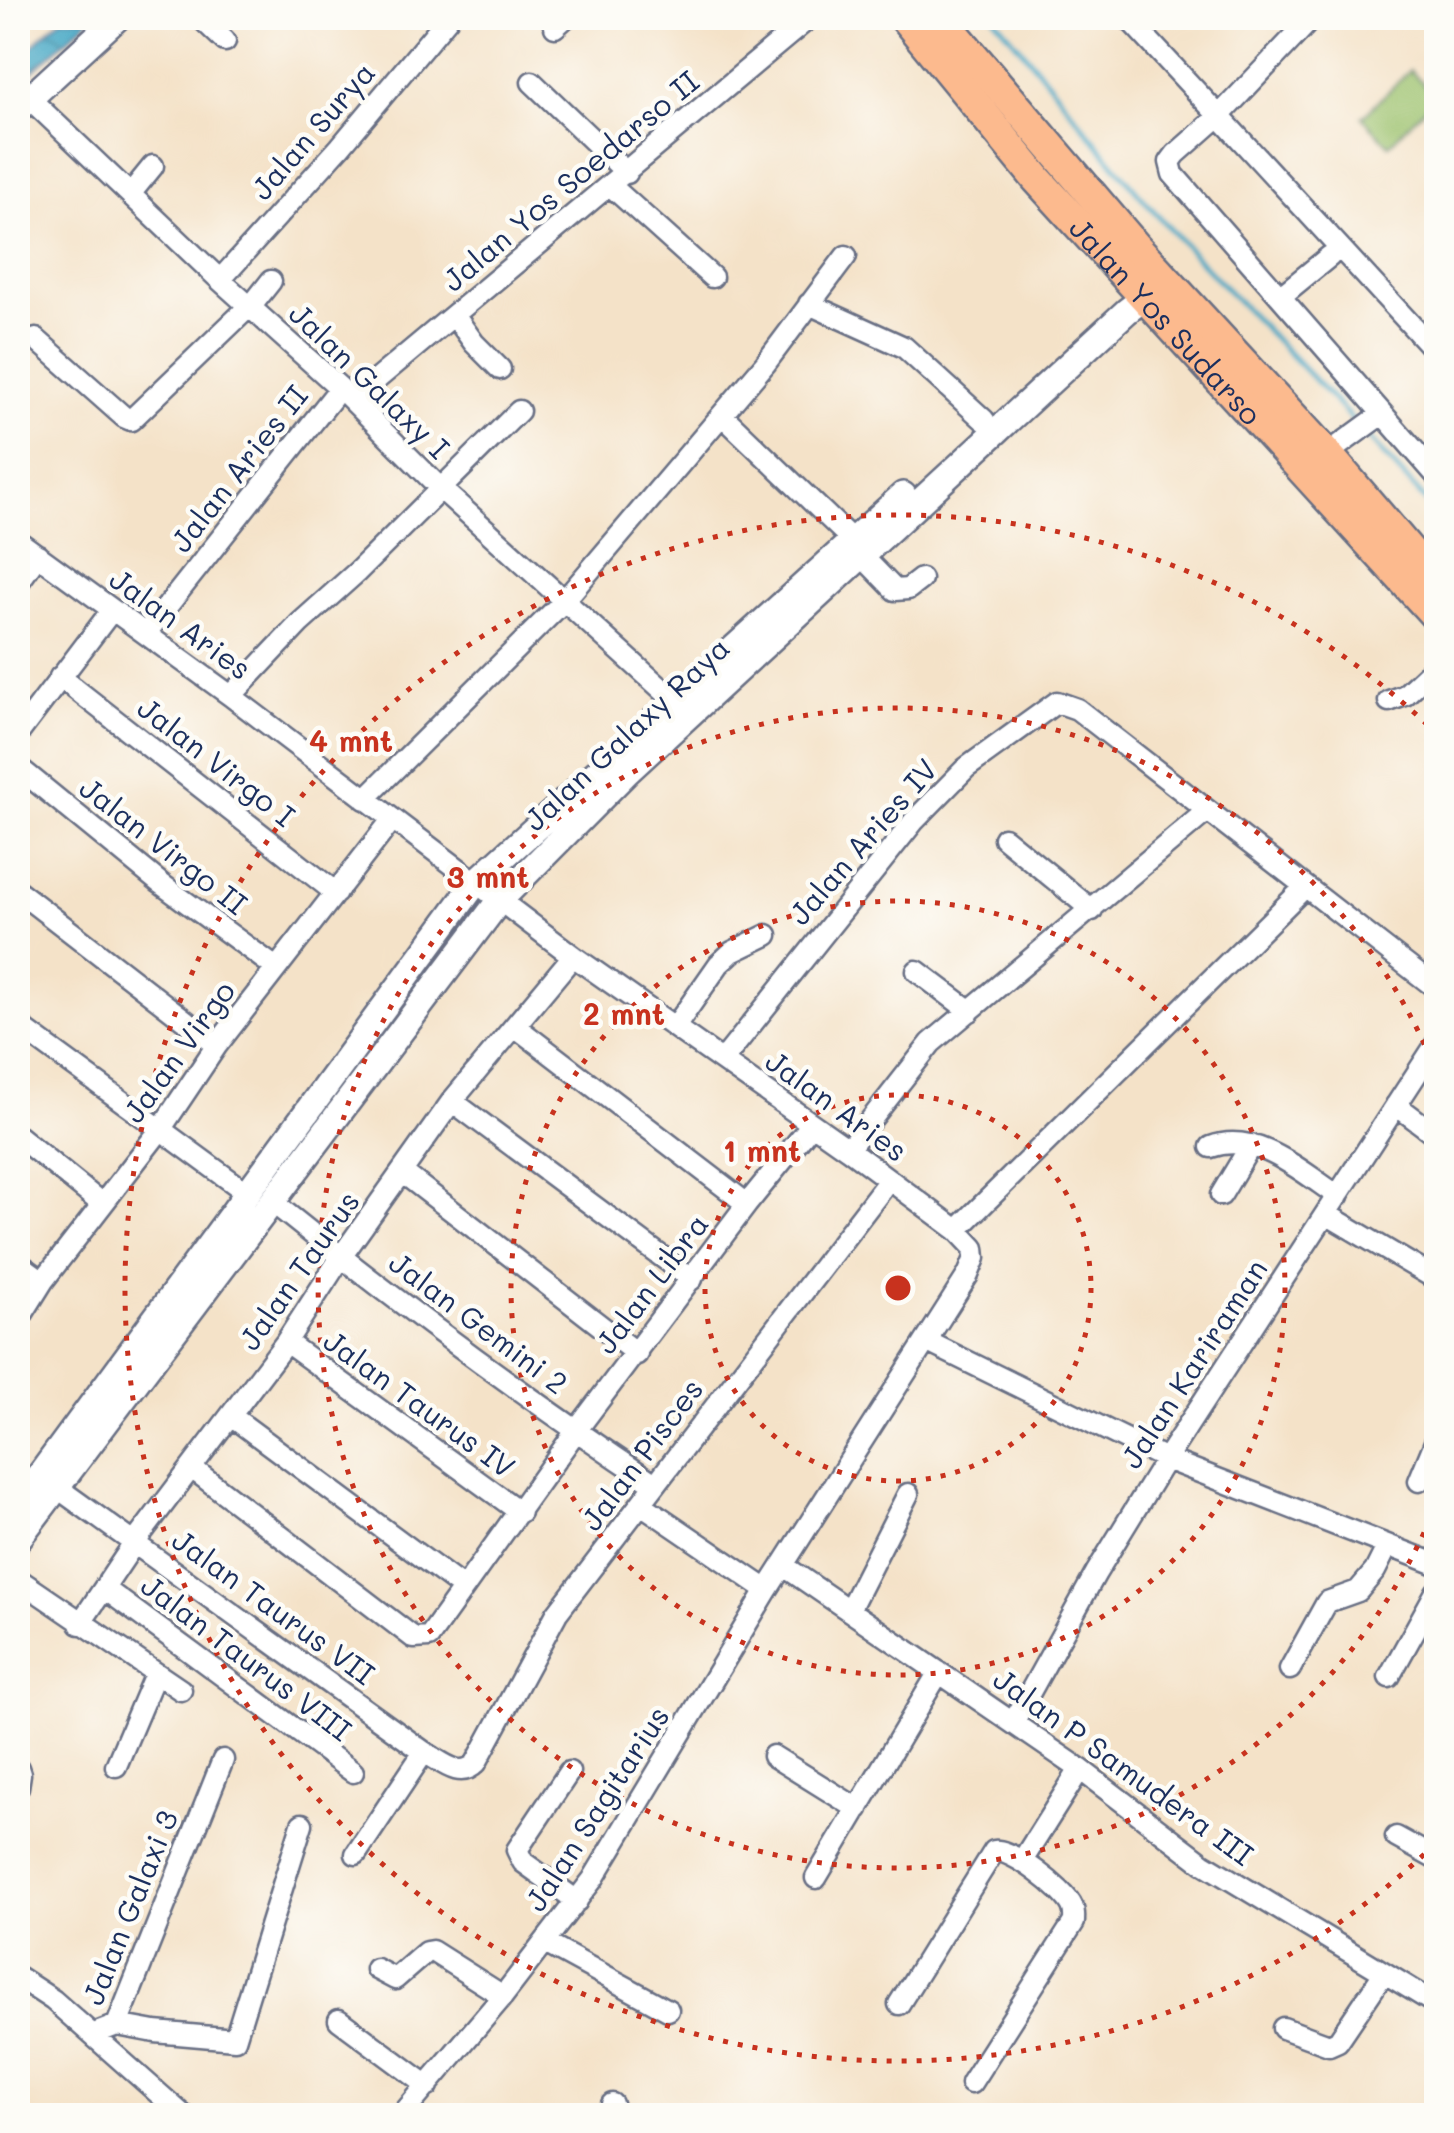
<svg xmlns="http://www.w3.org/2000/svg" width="1454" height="2133" font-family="Mali,sans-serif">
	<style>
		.grass { fill: #9bc16c; stroke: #5b7865; stroke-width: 2.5 }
		.water { fill: url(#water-waves); stroke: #306b92; stroke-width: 2.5 }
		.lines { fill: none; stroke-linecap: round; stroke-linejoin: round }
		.stream { stroke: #45a7c5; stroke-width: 5 }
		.minor-casing { stroke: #676e83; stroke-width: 25 }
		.tertiary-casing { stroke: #676e83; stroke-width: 30 }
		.primary-casing { stroke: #676e83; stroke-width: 35 }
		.minor { stroke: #fff; stroke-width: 20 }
		.tertiary { stroke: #fff; stroke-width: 25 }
		.primary { stroke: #fcba8e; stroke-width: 30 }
		.ring { fill: none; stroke: #c8321e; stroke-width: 5; stroke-dasharray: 5 10 }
		.labels { text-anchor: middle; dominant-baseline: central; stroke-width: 9; stroke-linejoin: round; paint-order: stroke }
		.street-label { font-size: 30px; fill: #1b2f5e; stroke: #fdfcf7 }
		.centre { fill: #c8321e; stroke: #fdfcf7; stroke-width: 5 }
		.ring-label { font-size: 30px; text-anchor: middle; font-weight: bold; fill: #c8321e; stroke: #fdfcf7; stroke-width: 9; stroke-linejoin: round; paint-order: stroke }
	</style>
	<defs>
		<pattern id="water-waves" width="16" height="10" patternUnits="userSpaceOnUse" patternTransform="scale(2.5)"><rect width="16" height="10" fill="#45a7c5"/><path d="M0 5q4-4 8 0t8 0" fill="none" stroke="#3988a3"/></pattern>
	</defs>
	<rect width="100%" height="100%" fill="#fdfcf7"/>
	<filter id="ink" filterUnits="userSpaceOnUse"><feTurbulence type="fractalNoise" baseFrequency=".01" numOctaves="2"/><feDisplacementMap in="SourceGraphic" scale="20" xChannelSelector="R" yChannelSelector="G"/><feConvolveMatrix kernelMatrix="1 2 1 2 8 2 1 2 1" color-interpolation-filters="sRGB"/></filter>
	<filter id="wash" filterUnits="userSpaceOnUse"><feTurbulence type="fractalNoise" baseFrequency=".0048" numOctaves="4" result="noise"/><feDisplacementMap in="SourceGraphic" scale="40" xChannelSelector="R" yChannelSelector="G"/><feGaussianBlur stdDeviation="2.25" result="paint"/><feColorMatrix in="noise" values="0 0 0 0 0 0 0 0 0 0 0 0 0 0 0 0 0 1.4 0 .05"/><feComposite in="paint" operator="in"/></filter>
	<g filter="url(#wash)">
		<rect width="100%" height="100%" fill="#f4e2c8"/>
		<path class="grass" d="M 1410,70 L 1436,96 L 1389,145 L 1362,117 Z"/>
		<path class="water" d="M 62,18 L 91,18 L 18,84 L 18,59 Z"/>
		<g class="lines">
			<path class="stream" d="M 995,18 C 1047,77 1093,142 1146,202 C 1213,279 1287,349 1357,425
				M 1364,433 L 1436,512"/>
		</g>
	</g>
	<g filter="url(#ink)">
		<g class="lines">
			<g class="minor-casing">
				<path id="minor" d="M 201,18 L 225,41
					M 1128,18 L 1219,116 L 1176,154 L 1170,162 L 1173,174 L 1436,475
					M 1312,18 L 1219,116 L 1436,352
					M 555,27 L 565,18
					M 532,82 L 627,173
					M 29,98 L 220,280 L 340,388 L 440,488 L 675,701
					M 611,186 L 712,277
					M 131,193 L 153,166
					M 220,280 L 340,147 L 448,18
					M 1281,296 L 1330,256
					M 809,304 L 904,347 L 984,420
					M 454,315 L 474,343 L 500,369
					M 36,339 L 124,417 L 131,420 L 256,300 L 271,281
					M 352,400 L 809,18
					M 722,415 L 852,540
					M 1327,454 L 1382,414
					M 18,541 L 231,696 L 573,956 L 848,1149 L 957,1230 L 974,1248 L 975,1258 L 968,1275 L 767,1590 L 593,1879 L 503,1996 L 401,2116
					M 862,556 L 895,590 L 908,589 L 921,579
					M 18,583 L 38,555
					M 146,633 L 340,388
					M 60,677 L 336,893
					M 231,696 L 300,623 L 357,572 L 519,411
					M 1389,701 L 1405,695 L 1436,666
					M 18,734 L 112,610
					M 18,767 L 160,883 L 276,968
					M 365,799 L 563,602 L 765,364 L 846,256
					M 1004,838 L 1092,910
					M 18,891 L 217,1045
					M 917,971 L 970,1011
					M 18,1025 L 246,1192
					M 516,1027 L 747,1204
					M 675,1027 L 719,964 L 732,952 L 767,935
					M 723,1060 L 914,821 L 966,768 L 1057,702 L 1077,709 L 1436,988
					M 452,1101 L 692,1279
					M 1396,1105 L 1436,1135
					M 18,1136 L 102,1204
					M 1211,1147 C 1256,1130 1302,1172 1338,1196
					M 848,1149 L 931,1043 L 1207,811
					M 402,1172 L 637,1354
					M 1221,1195 L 1251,1145
					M 271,1201 C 395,1301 523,1396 655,1484
					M 1326,1214 L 1436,1279
					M 957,1230 L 1305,887
					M 18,1263 L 43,1281
					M 18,1321 L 43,1281 L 160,1130 L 217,1045 L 392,820
					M 926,1341 L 1166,1459 L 1436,1564
					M 286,1342 L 520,1512
					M 231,1416 L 463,1588
					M 193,1469 L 414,1638 L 429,1637 L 576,1431 L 747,1204 L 812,1124
					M 1419,1481 L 1436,1440
					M 55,1486 L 424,1752 C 442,1762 460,1780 476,1763 L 557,1613 L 889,1180
					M 641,1504 L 767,1590
					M 784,1566 L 1080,1769 L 1203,1863 L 1436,2004
					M 18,1579 L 181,1690
					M 105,1589 L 353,1772
					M 849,1610 L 908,1494
					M 80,1624 L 135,1542 L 286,1342 L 341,1257 L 452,1101 L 573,956
					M 1290,1669 L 1327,1602 L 1358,1591 L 1375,1571 L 1387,1547
					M 1389,1677 L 1436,1592
					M 1013,1723 L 1096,1573 L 1166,1459 L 1436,1044
					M 773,1756 L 858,1809
					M 116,1766 L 155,1674
					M 18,1768 L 20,1774 L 18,1787
					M 569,1772 L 517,1850 L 523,1862 L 577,1901
					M 1396,1837 L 1436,1859
					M 356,1854 L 424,1752
					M 1022,1861 L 1080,1769
					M 816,1878 L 939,1672
					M 545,1943 L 668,2010
					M 376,1969 L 395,1979 L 426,1952 L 432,1951 L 503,1996
					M 18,1977 L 53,2000 L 184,2116
					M 899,2004 L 994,1851 C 1011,1848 1065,1890 1072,1906 C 1075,1912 1074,1915 1074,1922 L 971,2083
					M 339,2020 L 428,2086
					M 117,2025 L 155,2032 L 235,2039 L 302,1824
					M 1283,2028 L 1329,2045 L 1338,2041 L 1384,1973
					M 94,2034 L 117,2025 L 223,1760
					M 612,2104 L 614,2116"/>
			</g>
			<g class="tertiary-casing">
				<path id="tertiary" d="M 18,109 L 117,18
					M 18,1505 L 476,882 L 903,495
					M 18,1539 L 499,901 L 628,771 L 1127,311 L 1161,285"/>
			</g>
			<g class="primary-casing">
				<g id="primary">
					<path id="s1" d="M 905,18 L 1037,179 L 1436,616"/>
					<path d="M 941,18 L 1136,247 L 1327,454 L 1436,582"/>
				</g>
			</g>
			<use href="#minor" class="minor"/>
			<use href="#tertiary" class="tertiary"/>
			<use href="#primary" class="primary"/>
		</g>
	</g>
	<g class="ring">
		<circle cx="898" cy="1288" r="193"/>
		<circle cx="898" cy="1288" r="387"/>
		<path d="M1436 1505A580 580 0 1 1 1436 1071"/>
		<path d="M1435 1844A773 773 0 1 1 1435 732"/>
	</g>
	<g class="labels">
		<g class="street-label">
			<text transform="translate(312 130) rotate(-49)">Jalan Surya</text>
			<text transform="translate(570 180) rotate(-40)">Jalan Yos Soedarso II</text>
			<text stroke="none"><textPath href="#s1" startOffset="400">Jalan Yos Sudarso</textPath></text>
			<text transform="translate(370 380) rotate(44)">Jalan Galaxy I</text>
			<text transform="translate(238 468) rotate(-52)">Jalan Aries II</text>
			<text transform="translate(181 623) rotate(36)">Jalan Aries</text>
			<text transform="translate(626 733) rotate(-43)">Jalan Galaxy Raya</text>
			<text transform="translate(217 761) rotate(38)">Jalan Virgo I</text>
			<text transform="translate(862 841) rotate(-49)">Jalan Aries IV</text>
			<text transform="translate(164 845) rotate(38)">Jalan Virgo II</text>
			<text transform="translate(178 1051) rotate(-54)">Jalan Virgo</text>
			<text transform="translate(837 1105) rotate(36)">Jalan Aries</text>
			<text transform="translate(298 1270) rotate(-55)">Jalan Taurus</text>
			<text transform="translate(651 1283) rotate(-53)">Jalan Libra</text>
			<text transform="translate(479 1322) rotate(37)">Jalan Gemini 2</text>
			<text transform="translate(1193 1363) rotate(-57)">Jalan Kariraman</text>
			<text transform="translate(420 1403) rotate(36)">Jalan Taurus IV</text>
			<text transform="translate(641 1454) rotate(-53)">Jalan Pisces</text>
			<text transform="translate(274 1606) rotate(36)">Jalan Taurus VII</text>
			<text transform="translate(247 1657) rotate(37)">Jalan Taurus VIII</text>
			<text transform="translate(1124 1766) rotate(36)">Jalan P Samudera III</text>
			<text transform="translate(596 1808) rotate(-57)">Jalan Sagitarius</text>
			<text transform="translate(129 1907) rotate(-68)">Jalan Galaxi 3</text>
		</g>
	</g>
	<circle cx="898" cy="1288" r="15" class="centre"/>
	<g class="ring-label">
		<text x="351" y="752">4 mnt</text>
		<text x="488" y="888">3 mnt</text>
		<text x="624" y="1025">2 mnt</text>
		<text x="762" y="1162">1 mnt</text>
	</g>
	<rect width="1454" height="2133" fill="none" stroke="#fdfcf7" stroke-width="60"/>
</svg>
